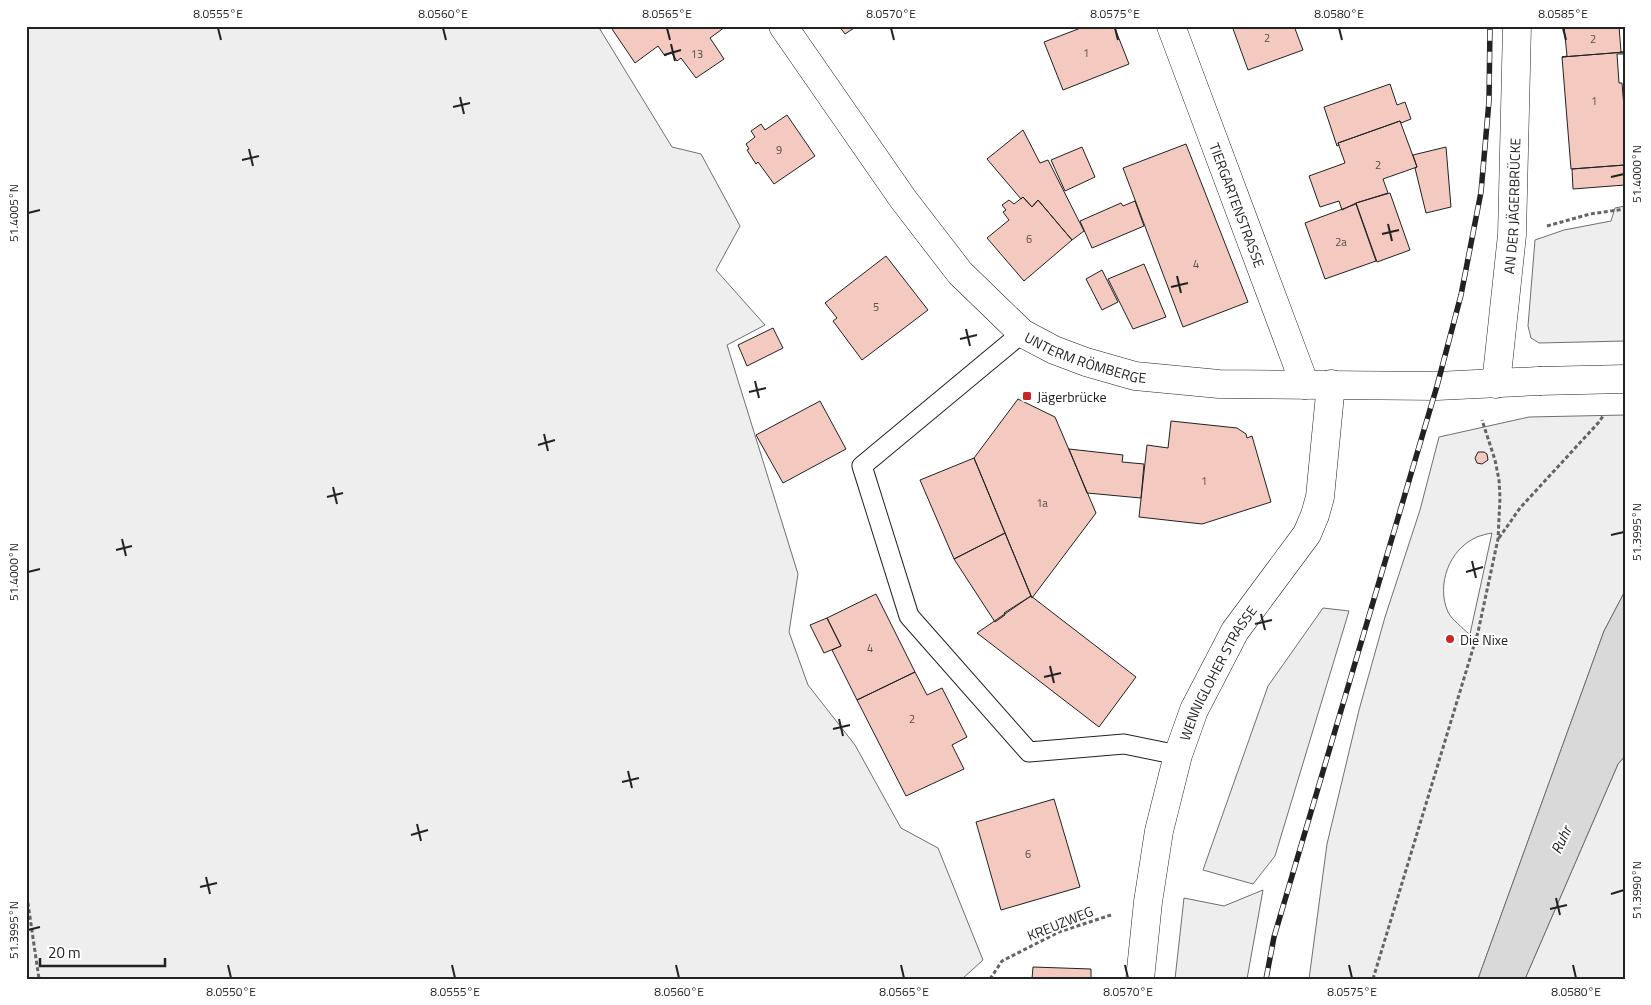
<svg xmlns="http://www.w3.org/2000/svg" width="1651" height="1005" font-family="'Titillium Web',sans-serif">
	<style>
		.green { fill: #eee; stroke: #6f6f6f; fill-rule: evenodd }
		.parking { fill: #ededed; stroke: #6f6f6f }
		.water { fill: #d9d9d9; stroke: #6f6f6f }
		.building { fill: #f3c9c0; stroke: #222 }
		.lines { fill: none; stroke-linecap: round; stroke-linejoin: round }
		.lane-casing { stroke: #222; stroke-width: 21 }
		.street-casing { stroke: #222; stroke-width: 29 }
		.secondary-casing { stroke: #222; stroke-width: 29 }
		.path { stroke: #646464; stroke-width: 3; stroke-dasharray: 4 2.5; stroke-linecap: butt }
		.lane { stroke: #fff; stroke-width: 19 }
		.street { stroke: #fff; stroke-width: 28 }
		.secondary { stroke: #fff; stroke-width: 28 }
		.rail-casing { stroke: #222; stroke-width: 5.5 }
		.rail { stroke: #fff; stroke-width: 4; stroke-dasharray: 11; stroke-linecap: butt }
		.secondary-bridge-casing { stroke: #222; stroke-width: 29; stroke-linecap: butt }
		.secondary-bridge { stroke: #fff; stroke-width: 28 }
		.ticks { fill: none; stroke: #222; stroke-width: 2 }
		.poi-dot { fill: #c62828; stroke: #fff; stroke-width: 2 }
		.labels { text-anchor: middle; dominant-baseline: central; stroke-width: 4; stroke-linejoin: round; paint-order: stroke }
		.number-label { font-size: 11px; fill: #564c4a }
		.street-label { font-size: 14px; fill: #222; stroke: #fff }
		.poi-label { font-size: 14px; fill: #222; stroke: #fff; text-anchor: start }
		.water-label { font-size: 15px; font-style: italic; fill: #222; stroke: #fff }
		.neatline { fill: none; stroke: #222; stroke-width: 2 }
		.ticks-label { font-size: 12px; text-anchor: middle; fill: #222 }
	</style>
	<rect width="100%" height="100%" fill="#fff"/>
	<path class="green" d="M 26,26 L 598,26 L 672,147 L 701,154 L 740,226 L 716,270 L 765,325 L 727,345 L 798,574 L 789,632 L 808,685 L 855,745 L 901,828 L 938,848 L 983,960 L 962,979 L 26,979 Z
		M 1625,206 L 1625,341 L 1539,343 L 1531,338 L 1528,326 L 1535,240 L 1564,230 L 1611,221 L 1615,208 Z
		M 1625,415 L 1625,591 L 1604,631 L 1478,979 L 1309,979 L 1327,844 L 1359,710 L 1385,617 L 1420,510 L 1439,437 L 1529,417 ZM 1492,533 L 1470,634 L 1469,634 C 1463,628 1452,620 1448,612 C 1436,585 1449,549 1477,537 C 1482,535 1487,534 1492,533 Z
		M 1625,756 L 1625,979 L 1525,979 L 1618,764 Z
		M 1263,890 L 1247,979 L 1175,979 L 1184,898 L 1224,906 Z"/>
	<path class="parking" d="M 1323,608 L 1349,611 L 1275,856 L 1253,884 L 1203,870 L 1268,686 Z"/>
	<path class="water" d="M 1625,591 L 1625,756 L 1618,764 L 1525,979 L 1478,979 L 1604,631 Z"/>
	<path class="building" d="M 616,26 L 724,26 L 725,27 L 710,38 L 724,59 L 696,78 L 681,58 L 677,61 L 671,52 L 665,56 L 658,46 L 635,63 L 612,29 Z
		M 839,26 L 857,26 L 845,34 Z
		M 1086,26 L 1114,26 L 1129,64 L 1063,90 L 1044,42 Z
		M 1232,26 L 1294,26 L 1303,50 L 1248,70 Z
		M 1564,26 L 1619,26 L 1621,52 L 1625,52 L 1562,57 L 1567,56 Z
		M 1625,52 L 1625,54 L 1617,54 L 1619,83 L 1622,83 L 1625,119 L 1625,165 L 1571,169 L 1562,57 Z
		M 1390,84 L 1397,105 L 1405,102 L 1411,119 L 1401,123 L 1400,121 L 1338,143 L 1339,145 L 1337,146 L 1324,107 Z
		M 787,115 L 815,156 L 774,184 L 758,162 L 756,164 L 747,150 L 749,149 L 746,144 L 755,137 L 751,131 L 761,124 L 765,130 Z
		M 1400,121 L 1417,167 L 1383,179 L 1388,193 L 1356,203 L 1342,210 L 1339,201 L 1320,207 L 1309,176 L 1345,163 L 1338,143 Z
		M 1023,130 L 1040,163 L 1048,160 L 1084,231 L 1072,240 L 1038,200 L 1032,207 L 1023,197 L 1021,199 L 987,159 Z
		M 1186,144 L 1248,302 L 1183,327 L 1123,168 Z
		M 1082,147 L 1095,177 L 1065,191 L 1051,160 Z
		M 1446,147 L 1451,207 L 1426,213 L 1415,168 L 1417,167 L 1413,155 Z
		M 1625,165 L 1625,185 L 1573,189 L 1572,169 Z
		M 1390,193 L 1410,250 L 1377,262 L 1356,203 Z
		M 1023,197 L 1032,207 L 1038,200 L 1072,240 L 1024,281 L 987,238 L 1009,220 L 1003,212 L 1006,210 L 1002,205 L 1009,200 L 1014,204 Z
		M 1135,201 L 1144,226 L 1092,248 L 1080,221 L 1121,203 L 1123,206 Z
		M 1356,204 L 1376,261 L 1325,279 L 1305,223 Z
		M 886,256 L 928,310 L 862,360 L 833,321 L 837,318 L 825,303 Z
		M 1144,264 L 1166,317 L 1133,329 L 1108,279 Z
		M 1102,270 L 1118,302 L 1102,310 L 1086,279 Z
		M 773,328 L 783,348 L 747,366 L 738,345 Z
		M 1018,399 L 1055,417 L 1096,513 L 1032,598 L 974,458 Z
		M 820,401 L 846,449 L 783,483 L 756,435 Z
		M 1171,421 L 1237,428 L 1246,434 L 1247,438 L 1252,436 L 1271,502 L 1202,524 L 1139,517 L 1147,445 L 1168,448 Z
		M 1069,449 L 1123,455 L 1122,462 L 1144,464 L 1141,498 L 1087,493 Z
		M 1478,452 L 1484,452 L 1487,454 L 1488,460 L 1482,464 L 1477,463 L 1475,458 Z
		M 974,458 L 1005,533 L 954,559 L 920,480 Z
		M 1005,533 L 1031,596 L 1004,613 L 1005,615 L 995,622 L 954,559 Z
		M 876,594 L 915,672 L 857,700 L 832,650 L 841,646 L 827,618 Z
		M 1031,596 L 1136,677 L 1099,727 L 977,633 Z
		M 827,618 L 841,646 L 824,653 L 810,625 Z
		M 915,672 L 927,695 L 942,688 L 967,737 L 952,745 L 964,769 L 906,796 L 857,700 Z
		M 1054,799 L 1080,887 L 1001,910 L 976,822 Z
		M 1033,967 L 1091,969 L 1091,979 L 1032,979 Z"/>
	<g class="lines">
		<g class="lane-casing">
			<path id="lane" d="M 1022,333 L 862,466 L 909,616 L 1029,752 L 1124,744 L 1178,755"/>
		</g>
		<g class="street-casing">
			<g id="street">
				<path id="s1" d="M 1171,26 L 1305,385"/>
				<path id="s2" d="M 1496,384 L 1512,235 L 1517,26"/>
			</g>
		</g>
		<g class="secondary-casing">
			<g id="secondary">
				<path id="s3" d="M 783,26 L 903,199 L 960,273 L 1022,333 L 1054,350 L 1086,362 L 1135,376 L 1219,384 L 1437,386 L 1539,381"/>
				<path id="s4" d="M 1140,979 L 1148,902 L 1159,831 L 1178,755 L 1194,710 L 1235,631 L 1307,534 L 1315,515 L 1320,497 L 1331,384"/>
			</g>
		</g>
		<path class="path" d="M 1547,226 L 1590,214 L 1625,209
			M 1499,538 L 1520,508 L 1599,422 L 1603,416
			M 26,890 L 39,979
			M 990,979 L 1002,961 L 1059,932 L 1111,915
			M 1373,979 L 1478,632 L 1498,539 L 1500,498 L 1499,480 L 1495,460 L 1482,420"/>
		<use href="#lane" class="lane"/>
		<use href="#street" class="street"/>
		<use href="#secondary" class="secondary"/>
		<g class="rail-casing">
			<path id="rail" d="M 1266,979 L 1274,937 L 1437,386 L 1461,295 L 1481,192 L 1489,101 L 1490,26"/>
		</g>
		<use href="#rail" class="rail"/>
		<g class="secondary-bridge-casing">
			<path id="secondary-bridge" d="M 1539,381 L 1625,379"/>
		</g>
		<use href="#secondary-bridge" class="secondary-bridge"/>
	</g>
	<path class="ticks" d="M 218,28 L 221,40M 443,28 L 446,40M 667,28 L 670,40M 891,28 L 894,40M 1115,28 L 1118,40M 1339,28 L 1342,40M 1563,28 L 1566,40M 671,44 L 675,61M 664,55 L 681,50M 460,97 L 464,114M 453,107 L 470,103M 249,149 L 253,166M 242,160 L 259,156M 1611,177 L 1624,174M 28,213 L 40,210M 1388,224 L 1392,241M 1382,234 L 1399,230M 1177,276 L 1181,293M 1171,287 L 1188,283M 966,329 L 970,346M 960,339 L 977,335M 755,381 L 759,398M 749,392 L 766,388M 544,434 L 548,451M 538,445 L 555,440M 333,487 L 337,504M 327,497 L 343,493M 1611,535 L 1624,532M 122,539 L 126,556M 116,550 L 132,546M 1472,561 L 1476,578M 28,572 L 40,569M 1466,572 L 1483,567M 1261,614 L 1265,630M 1255,624 L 1272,620M 1050,666 L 1054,683M 1044,677 L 1061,673M 839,719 L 843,736M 833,729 L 850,725M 628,771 L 632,788M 622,782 L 639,778M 417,824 L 421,841M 411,835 L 428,830M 206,877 L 210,894M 200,887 L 217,883M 1611,894 L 1624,890M 1556,898 L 1560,915M 1550,909 L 1567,905M 28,930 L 40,927M 228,965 L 231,978M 452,965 L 455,978M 676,965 L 679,978M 901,965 L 904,978M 1125,965 L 1128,978M 1349,965 L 1352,978M 1573,965 L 1576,978"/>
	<g class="poi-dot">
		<rect x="1022" y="391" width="10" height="10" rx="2.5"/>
		<circle cx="1450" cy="639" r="5"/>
	</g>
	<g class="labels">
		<g class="number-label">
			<text x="1267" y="38">2</text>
			<text x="1593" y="39">2</text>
			<text x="1086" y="53">1</text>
			<text x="697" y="54">13</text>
			<text x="1594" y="101">1</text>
			<text x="779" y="150">9</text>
			<text x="1378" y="165">2</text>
			<text x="1029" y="239">6</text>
			<text x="1341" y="242">2a</text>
			<text x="1196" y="264">4</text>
			<text x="876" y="307">5</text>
			<text x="1204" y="481">1</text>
			<text x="1042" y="503">1a</text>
			<text x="870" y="648">4</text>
			<text x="912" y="719">2</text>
			<text x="1028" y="854">6</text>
		</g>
		<g class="street-label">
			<text stroke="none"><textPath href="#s2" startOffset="179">AN DER JÄGERBRÜCKE</textPath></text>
			<text stroke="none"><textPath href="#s1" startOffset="191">TIERGARTENSTRASSE</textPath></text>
			<text stroke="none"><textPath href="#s3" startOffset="459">UNTERM RÖMBERGE</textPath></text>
			<text stroke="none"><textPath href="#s4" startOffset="319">WENNIGLOHER STRASSE</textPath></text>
			<text transform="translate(1060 923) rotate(-22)">KREUZWEG</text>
		</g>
		<g class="poi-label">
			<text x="1037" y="396">Jägerbrücke</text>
			<text x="1460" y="639">Die Nixe</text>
		</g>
		<g class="water-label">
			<text transform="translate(1561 840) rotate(-65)">Ruhr</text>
		</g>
	</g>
	<rect width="1651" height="1005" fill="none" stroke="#ffffff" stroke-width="55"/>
	<path d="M40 958v8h125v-8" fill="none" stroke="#222222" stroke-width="2.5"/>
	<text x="48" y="958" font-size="15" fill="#222222" stroke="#ffffff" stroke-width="4" paint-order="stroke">20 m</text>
	<rect x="28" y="28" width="1596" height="950" class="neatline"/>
	<g class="ticks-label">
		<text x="218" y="18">8.0555°E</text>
		<text x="443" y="18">8.0560°E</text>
		<text x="667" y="18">8.0565°E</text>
		<text x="891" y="18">8.0570°E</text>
		<text x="1115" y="18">8.0575°E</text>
		<text x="1339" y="18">8.0580°E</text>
		<text x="1563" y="18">8.0585°E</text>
		<text transform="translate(1637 174) rotate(-90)" y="4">51.4000°N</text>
		<text transform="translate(14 213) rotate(-90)" y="4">51.4005°N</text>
		<text transform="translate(1637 532) rotate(-90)" y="4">51.3995°N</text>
		<text transform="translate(14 572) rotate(-90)" y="4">51.4000°N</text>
		<text transform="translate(1637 890) rotate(-90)" y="4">51.3990°N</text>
		<text transform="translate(14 930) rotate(-90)" y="4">51.3995°N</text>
		<text x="231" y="996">8.0550°E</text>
		<text x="455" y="996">8.0555°E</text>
		<text x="679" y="996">8.0560°E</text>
		<text x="904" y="996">8.0565°E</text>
		<text x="1128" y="996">8.0570°E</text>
		<text x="1352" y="996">8.0575°E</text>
		<text x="1576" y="996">8.0580°E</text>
	</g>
</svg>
